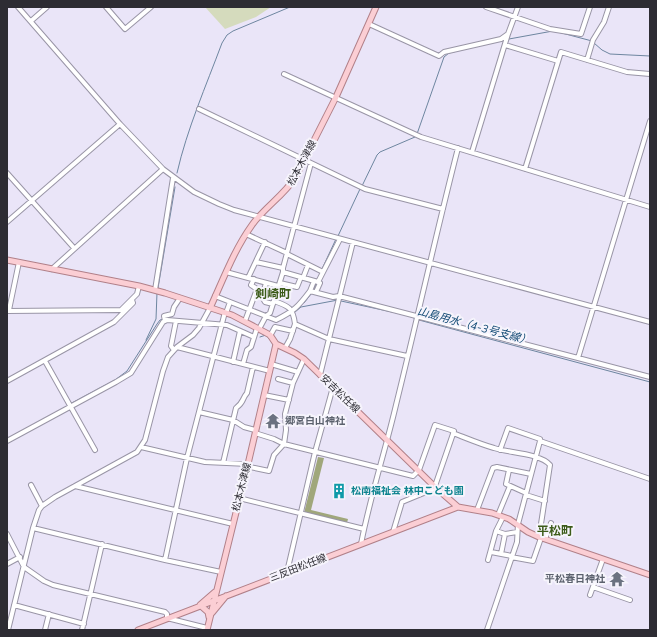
<svg xmlns="http://www.w3.org/2000/svg" width="657" height="637" font-family="'Nunito Sans','Noto Sans JP',sans-serif">
	<style>
		.green { fill: #d5dbbd }
		.forest { fill: #a0a77b }
		.lines { fill: none; stroke-linecap: round; stroke-linejoin: round }
		.stream { stroke: #6e86a0; stroke-width: 1 }
		.minor-casing { stroke: #9995a6; stroke-width: 6 }
		.major-casing { stroke: #b18089; stroke-width: 7 }
		.minor { stroke: #fff; stroke-width: 4 }
		.major { stroke: #fbced4; stroke-width: 5 }
		.labels { text-anchor: middle; dominant-baseline: central; stroke-width: 4; stroke-linejoin: round; paint-order: stroke }
		.street-label { font-size: 10px; fill: #2d2c33; stroke: #f6f4fc }
		.worship-label { font-size: 10px; font-weight: bold; fill: #5b616d; stroke: #f6f4fc; text-anchor: start }
		.culture-label { font-size: 10px; font-weight: bold; fill: #0d838f; stroke: #f6f4fc; text-anchor: start }
		.water-label { font-size: 11px; font-style: italic; fill: #0f4873; stroke: #f6f4fc }
		.quarter-label { font-size: 12px; font-weight: bold; fill: #3c5b19; stroke: #f6f4fc }
	</style>
	<rect width="100%" height="100%" fill="#eae5f8"/>
	<path class="green" d="M 205,7 L 271,7 L 256,17 L 225,29 Z"/>
	<path class="forest" d="M 318,457 L 324,458 L 311,510 L 348,519 L 347,523 L 304,513 Z"/>
	<g class="lines">
		<path class="stream" d="M 558,32 L 592,41
			M 509,39 L 553,31
			M 594,43 L 602,50 L 610,54 L 650,56
			M 417,134 L 444,57 L 449,53 L 457,51
			M 177,173 C 187,129 206,86 222,43 L 227,35 L 233,31 L 290,7
			M 362,186 L 377,155 L 380,152 L 415,137
			M 338,236 L 360,189
			M 322,269 L 336,239
			M 158,288 L 175,187
			M 314,290 L 316,283
			M 341,301 L 406,315
			M 304,303 L 311,294
			M 295,312 L 301,307 L 338,300
			M 409,316 L 416,319
			M 419,320 L 650,382
			M 260,337 L 266,335
			M 146,340 L 156,319 L 157,293
			M 70,404 L 115,380 L 127,371 L 157,324 L 160,320 L 164,319"/>
		<g class="minor-casing">
			<path id="minor" d="M 18,7 L 120,124 L 163,169 L 194,192 L 219,204 L 234,210 L 650,322
				M 106,7 L 125,29 L 151,7
				M 486,7 L 550,29 L 581,34 L 590,7
				M 31,21 L 47,7
				M 369,24 L 439,56 L 444,52 L 501,39 L 508,34
				M 505,45 L 558,61
				M 587,60 L 593,40 L 604,22 L 609,7
				M 284,74 L 421,137 L 650,207
				M 199,109 L 365,189 L 443,209
				M 650,121 L 578,358 L 650,377
				M 472,152 L 508,34 L 518,7
				M 525,169 L 561,52 L 627,72 L 650,74
				M 7,173 L 74,248
				M 7,222 L 120,124
				M 246,234 L 287,253
				M 287,254 L 323,272
				M 256,262 L 283,268
				M 52,269 L 163,169
				M 226,272 L 278,286
				M 283,272 L 318,282
				M 248,278 L 265,242
				M 303,278 L 308,265
				M 266,283 L 262,297 L 265,302 L 273,304
				M 280,283 L 297,287 L 301,277
				M 155,290 L 173,178
				M 310,291 L 314,281
				M 316,292 L 320,283 L 318,282 L 340,239
				M 215,296 L 276,320 C 294,311 298,307 310,291 L 333,297 L 339,296 L 578,358
				M 274,301 C 289,306 293,308 295,324
				M 9,310 L 19,262
				M 7,311 L 121,310 L 137,294 L 139,286
				M 226,313 L 230,302
				M 165,321 L 164,316 L 172,314 L 174,307 L 180,298
				M 245,321 L 257,289 L 251,285 L 254,279
				M 259,329 L 266,316 L 270,313 L 283,272 L 283,268 L 311,163
				M 270,336 L 275,327 L 293,331
				M 177,347 L 270,371
				M 285,348 L 290,339 L 295,324 L 329,339 L 407,356
				M 174,350 L 171,346 L 176,321
				M 45,361 L 95,450
				M 233,362 L 240,331
				M 243,364 L 247,350 L 251,347 L 257,328
				M 271,364 L 298,372
				M 320,375 L 353,242
				M 278,379 L 293,383
				M 7,381 L 114,322 L 133,303 L 132,300
				M 264,395 L 289,400
				M 199,412 L 233,420 L 244,427 L 255,430
				M 255,433 L 274,439 L 284,444 L 413,476 L 419,470 L 435,425 L 454,431 L 435,486
				M 453,433 C 466,438 480,444 494,448 C 509,453 540,453 550,465 L 539,537
				M 7,441 L 116,382 L 131,373 L 163,322 L 167,320 L 227,325 L 254,337
				M 141,447 L 205,462 L 248,464 L 250,467 L 269,471 L 274,455 L 284,444 L 286,430 L 285,414 L 293,383 L 304,359
				M 500,450 L 508,428 L 540,439
				M 223,463 L 236,408 C 245,401 241,400 247,393 L 253,367
				M 509,470 L 506,484 L 526,493
				M 31,485 L 42,506
				M 75,486 L 233,524
				M 526,495 L 545,501
				M 239,498 L 364,529
				M 477,510 L 493,468 L 497,467 L 531,474
				M 498,515 L 510,486
				M 33,528 L 165,560 L 221,572
				M 496,531 L 505,534 L 517,532
				M 393,532 L 402,502 L 436,488
				M 7,534 L 24,567 L 44,581 L 53,585 L 165,612 L 167,614 L 167,618 L 207,628
				M 545,539 L 551,523
				M 361,544 C 370,497 385,452 396,405 C 417,320 436,234 458,148
				M 491,552 L 512,556
				M 501,554 L 505,534
				M 511,557 L 533,561 L 541,538
				M 165,560 L 187,458 L 225,312
				M 488,560 L 496,531 L 503,517
				M 7,564 L 20,557
				M 287,572 L 315,452 L 333,387
				M 593,587 L 630,600
				M 590,595 L 603,559
				M 14,605 L 84,624
				M 8,630 L 33,528 L 39,510 L 42,506 L 55,497 L 137,452 L 145,440 L 163,371 L 168,357 L 177,347 L 193,335 L 199,328 L 210,308
				M 45,630 L 49,614
				M 82,630 L 102,544
				M 487,630 L 517,542 L 518,524 L 540,441 L 650,479"/>
		</g>
		<g class="major-casing">
			<path id="major" d="M 7,260 L 139,286 L 165,293 L 217,310 L 232,315 L 255,327 L 270,335 L 276,344 L 295,353 L 304,359 L 435,487 L 458,507 L 492,513 L 509,519 L 528,532 L 539,537 L 650,575
				M 210,308 C 223,280 234,250 252,225 C 264,208 283,196 295,178 L 336,97 L 376,7
				M 212,613 L 226,596
				M 209,617 L 208,612 L 200,605 L 215,592
				M 138,630 L 458,507
				M 207,630 L 248,464 L 276,344"/>
		</g>
		<use href="#minor" class="minor"/>
		<use href="#major" class="major"/>
	</g>
	<defs>
		<g id="temple-bare" transform="scale(1.2)"><path d="M0-6L5-2H3V0L6.5 2.5H4V6H1.5V3h-3V6H-4V2.5H-6.5L-3 0V-2H-5Z" fill="#6b7280" stroke="#f6f4fc" stroke-width="2.5" paint-order="stroke"/></g>
		<g id="building-bare" transform="scale(1.2)"><path d="M-4-6H4V6H1V3H-1V6H-4ZM-2.5-4.3h1.7v1.8h-1.7ZM.8-4.3h1.7v1.8H.8ZM-2.5-1h1.7V.8h-1.7ZM.8-1h1.7V.8H.8Z" fill="#0f9aa8" stroke="#f6f4fc" stroke-width="2.5" paint-order="stroke"/></g>
	</defs>
	<g fill-rule="evenodd">
		<use href="#temple-bare" x="273" y="421"/>
		<use href="#building-bare" x="339" y="491"/>
		<use href="#temple-bare" x="617" y="579"/>
	</g>
	<g class="labels">
		<g class="street-label">
			<text transform="translate(302 163) rotate(-62)">松本木津線</text>
			<text transform="translate(340 394) rotate(44)">安吉松任線</text>
			<text transform="translate(242 487) rotate(-76)">松本木津線</text>
			<text transform="translate(298 568) rotate(-21)">三反田松任線</text>
		</g>
		<g class="worship-label">
			<text x="285" y="421">郷宮白山神社</text>
			<text x="605" y="579" text-anchor="end">平松春日神社</text>
		</g>
		<g class="culture-label">
			<text x="351" y="491">松南福祉会 林中こども園</text>
		</g>
		<g class="water-label">
			<text transform="translate(474 326) rotate(15)">山島用水（4-3号支線）</text>
		</g>
		<g class="quarter-label">
			<text x="273" y="294">剣崎町</text>
			<text x="555" y="531">平松町</text>
		</g>
	</g>
	<rect width="657" height="637" fill="none" stroke="#2d2c33" stroke-width="16"/>
</svg>
